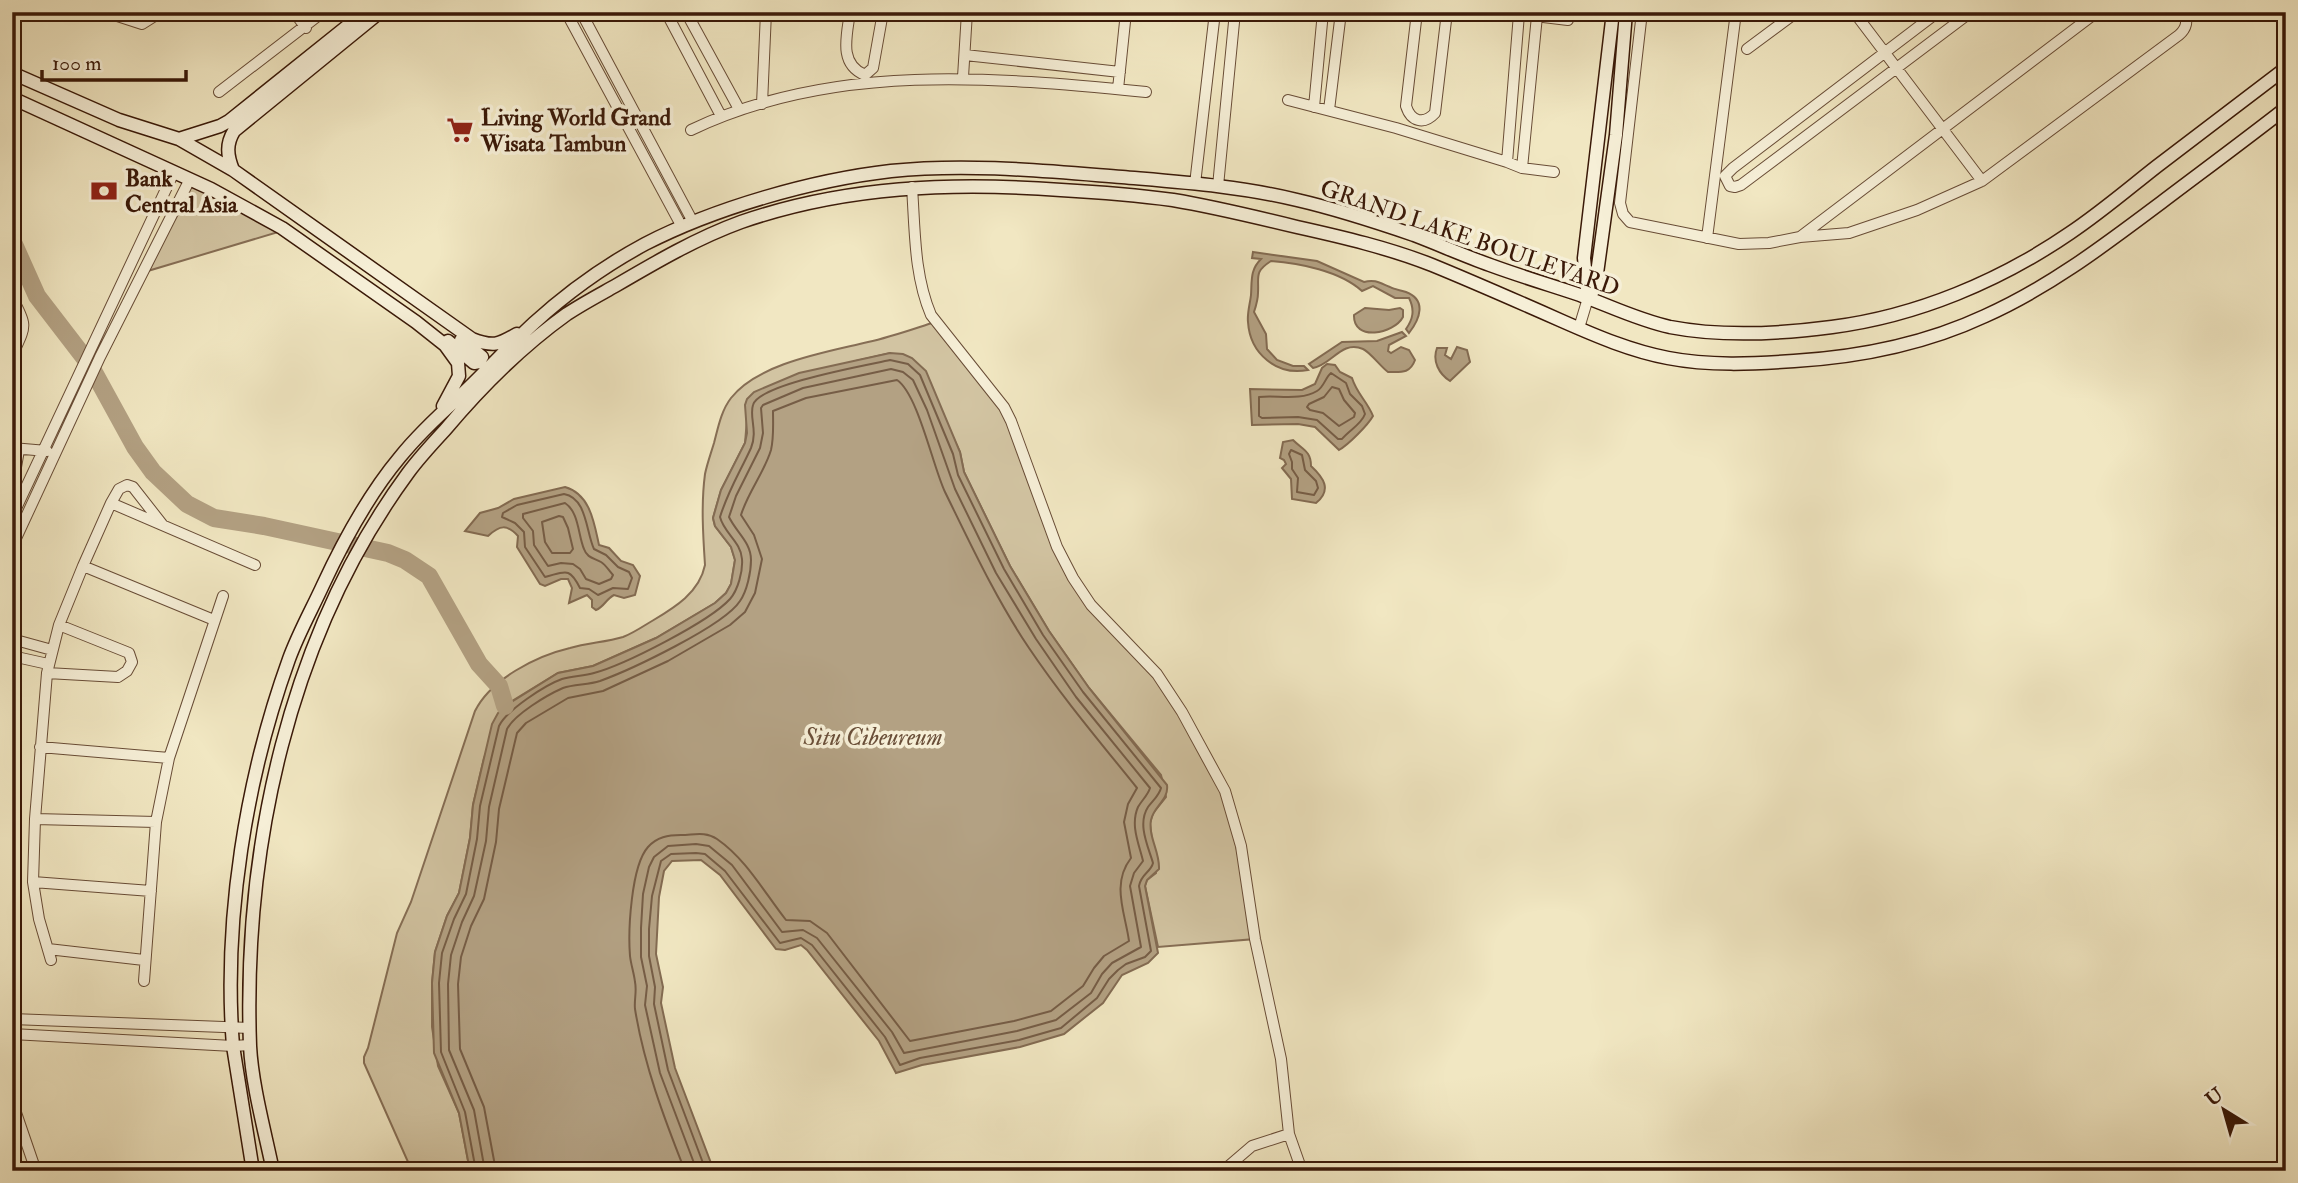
<svg xmlns="http://www.w3.org/2000/svg" width="2298" height="1183" font-family="'IM FELL Double Pica',serif">
	<style>
		.green { fill: #d2c4a2; stroke: #866e55; stroke-width: 2 }
		.water { fill: #b3a183; stroke: #836b52; stroke-width: 2 }
		.lines { fill: none; stroke-linecap: round; stroke-linejoin: round }
		.shore { stroke: #765d46; stroke-width: 2 }
		.river { stroke: #b3a183; stroke-width: 18 }
		.street-casing { stroke: #684c36; stroke-width: 12 }
		.secondary-casing { stroke: #3a1908; stroke-width: 15 }
		.street { stroke: #f6efd7; stroke-width: 10 }
		.secondary { stroke: #f6efd7; stroke-width: 12 }
		.labels { text-anchor: middle; dominant-baseline: central; stroke-width: 7; stroke-linejoin: round; paint-order: stroke }
		.poi-label { font-size: 23px; font-weight: bold; fill: #3a1908; stroke: #f6efd7; text-anchor: start }
		.street-label { font-size: 23px; fill: #3a1908; stroke: #f6efd7 }
		.water-label { font-size: 24px; font-style: italic; fill: #6a4f39; stroke: #f6efd7 }
	</style>
	<rect width="100%" height="100%" fill="#f1e7c2"/>
	<filter id="stains"><feTurbulence type="fractalNoise" baseFrequency=".00286" numOctaves="4"/><feColorMatrix values="0 0 0 0 .2 0 0 0 0 .09 0 0 0 0 .02 0 0 0 .5 -.17"/></filter>
	<radialGradient id="worn" r=".72"><stop offset=".6" stop-color="#630" stop-opacity="0"/><stop offset="1" stop-color="#630" stop-opacity=".3"/></radialGradient>
	<path class="green" d="M 190,179 L 285,230 L 141,273 Z
		M 935,322 L 1004,407 L 1073,578 L 1157,674 L 1225,791 L 1255,939 L 1158,947 L 1145,886 L 1147,880 L 1156,873 L 1150,823 L 1153,813 L 1166,797 L 1161,775 L 1089,688 L 1049,631 L 1010,566 L 964,472 L 960,452 L 952,435 L 890,353 L 856,361 L 747,419 L 745,443 L 721,490 L 713,518 L 715,526 L 731,547 L 735,560 L 731,584 L 726,593 L 715,603 L 656,638 L 593,666 L 558,673 L 512,701 L 505,706 L 484,758 L 473,805 L 470,838 L 459,893 L 447,916 L 435,952 L 432,983 L 432,1027 L 438,1066 L 459,1113 L 470,1171 L 412,1171 L 364,1063 L 364,1057 L 368,1048 L 397,933 L 411,902 L 475,711 C 491,679 536,656 570,648 C 588,643 606,642 623,637 C 631,634 639,629 647,624 C 670,610 699,595 705,565 C 703,535 701,504 705,474 C 707,464 711,453 714,443 C 718,428 721,411 731,398 C 758,363 827,352 868,342 C 891,337 913,329 935,322 Z"/>
	<path class="water" d="M 1253,252 L 1317,261 L 1364,282 C 1375,279 1380,283 1390,287 C 1395,290 1401,290 1406,292 C 1427,300 1420,319 1409,333 L 1406,329 C 1413,319 1415,310 1409,298 L 1395,298 L 1373,286 L 1362,291 C 1340,271 1299,263 1271,261 C 1254,272 1259,276 1258,293 C 1258,299 1256,306 1254,312 L 1266,334 L 1267,349 L 1277,360 L 1293,366 L 1304,366 L 1308,370 C 1277,376 1250,354 1248,322 C 1247,313 1250,304 1251,295 C 1252,280 1250,270 1261,259 L 1252,258 Z
		M 1365,308 L 1389,310 L 1400,308 L 1403,310 L 1403,317 C 1394,334 1353,342 1354,315 Z
		M 1402,332 L 1406,336 L 1389,345 L 1388,351 L 1391,353 L 1401,347 L 1409,350 L 1415,360 C 1410,374 1401,372 1388,372 C 1381,367 1370,352 1363,349 C 1341,340 1332,365 1313,368 L 1309,364 L 1342,342 L 1377,341 Z
		M 1457,347 L 1467,350 L 1470,362 L 1450,381 C 1439,374 1432,361 1437,348 L 1447,348 L 1445,355 L 1451,359 Z
		M 890,353 L 903,354 L 912,358 L 926,371 L 960,452 L 964,472 L 1010,566 L 1049,631 L 1089,688 L 1167,785 C 1169,800 1154,806 1151,820 C 1148,837 1160,852 1159,869 L 1147,880 L 1145,886 L 1158,953 L 1148,963 L 1122,975 L 1103,1003 L 1064,1034 L 1020,1047 L 922,1065 L 896,1073 L 879,1041 L 807,950 L 801,945 L 785,950 L 776,949 L 720,875 L 701,860 L 672,861 L 664,871 L 659,897 L 656,954 L 663,987 L 661,1003 L 675,1068 L 714,1171 L 470,1171 L 459,1113 L 434,1053 L 432,983 L 435,952 L 447,916 L 459,893 L 470,838 L 473,805 L 492,724 L 498,713 L 505,706 L 558,673 L 593,666 L 656,638 L 715,603 L 726,593 L 731,584 L 735,560 L 731,547 L 715,526 L 713,518 L 721,490 L 745,443 L 747,433 L 745,405 L 747,399 L 754,392 L 799,373 Z
		M 1327,364 L 1335,365 L 1340,372 L 1352,378 C 1357,394 1367,401 1373,416 C 1368,425 1348,445 1339,450 L 1315,427 L 1298,424 L 1252,425 L 1250,389 L 1302,390 L 1315,384 L 1322,368 Z
		M 1293,440 C 1303,450 1311,451 1311,466 C 1324,478 1332,490 1316,503 L 1292,499 L 1291,479 L 1282,468 L 1286,464 L 1284,460 L 1280,458 L 1283,442 Z
		M 565,487 C 590,494 594,522 599,545 L 609,548 L 621,561 L 633,565 L 640,576 L 635,595 L 624,598 L 614,595 C 606,599 604,607 596,610 L 592,607 L 592,600 L 587,595 L 569,603 L 572,588 L 568,579 L 561,579 L 545,586 L 540,584 L 517,547 L 518,536 C 507,524 500,525 488,536 L 465,531 L 480,513 L 498,508 L 514,499 Z"/>
	<g class="lines">
		<path class="shore" d="M 1331,373 L 1346,383 L 1350,394 L 1362,406 L 1365,414 C 1361,425 1349,430 1342,439 L 1338,439 L 1317,420 L 1298,417 L 1262,418 L 1259,416 L 1259,397 C 1278,395 1300,401 1317,391 C 1324,387 1325,378 1331,373 Z
			M 1332,387 L 1339,389 L 1344,400 L 1355,413 L 1354,417 L 1339,426 L 1323,413 L 1310,410 L 1307,407 L 1309,404 L 1324,397 Z
			M 1291,450 L 1302,455 L 1305,470 L 1316,481 L 1318,488 L 1314,495 L 1297,492 L 1298,478 L 1292,469 L 1292,462 L 1289,454 Z
			M 564,494 C 587,498 586,532 594,549 L 606,555 L 618,567 L 629,572 L 632,578 L 628,589 L 613,588 L 598,595 L 589,589 L 580,588 C 569,566 565,572 545,577 L 525,547 L 524,532 L 515,523 L 502,517 L 503,513 L 517,505 Z
			M 565,503 C 579,512 578,535 584,549 C 587,558 594,558 601,562 C 606,565 609,571 613,575 L 611,579 L 599,584 L 586,579 L 580,569 L 573,564 L 561,563 L 548,566 L 534,545 L 533,531 L 523,518 L 523,514 Z
			M 559,516 L 563,517 L 568,528 L 573,549 L 570,553 L 552,553 L 545,542 L 542,522 Z
			M 476,1171 L 465,1112 L 441,1052 L 439,983 L 442,953 L 454,919 L 466,894 L 477,839 L 480,806 L 499,726 C 507,710 545,685 562,679 C 573,676 584,676 594,673 C 624,665 709,622 730,599 C 738,590 743,571 742,559 C 741,542 724,533 720,517 C 728,491 740,472 751,448 C 758,431 749,417 753,405 C 758,384 868,365 890,360 L 908,364 L 920,375 L 953,454 L 958,475 L 1004,569 L 1043,635 L 1083,692 L 1161,788 C 1159,796 1153,800 1148,807 C 1137,824 1148,846 1153,863 C 1151,872 1141,874 1139,886 L 1151,951 L 1145,957 L 1126,964 L 1118,970 L 1109,979 L 1097,998 L 1061,1028 L 1019,1040 L 920,1058 L 900,1065 L 885,1037 L 812,945 L 801,938 L 780,943 L 725,871 L 705,854 L 696,853 L 671,854 L 661,861 L 652,896 L 649,929 L 649,956 L 655,987 L 654,1004 L 668,1070 L 706,1171
			M 485,1171 L 474,1110 L 449,1050 L 448,984 L 451,955 L 462,922 L 474,896 L 486,841 L 489,807 L 507,729 C 515,714 547,695 563,688 C 574,684 588,685 600,681 C 630,670 724,626 740,601 C 747,591 751,572 751,560 C 751,542 736,532 729,517 L 736,496 L 760,448 L 763,433 L 761,408 L 763,405 L 803,388 L 891,369 L 903,372 L 913,380 L 927,410 L 955,489 L 996,573 L 1036,639 L 1076,697 L 1150,788 C 1148,795 1142,800 1138,807 C 1130,825 1139,844 1143,861 L 1134,873 L 1130,886 L 1141,947 L 1112,963 L 1102,974 L 1091,993 L 1056,1020 L 1017,1031 L 904,1053 L 892,1032 L 817,938 L 803,930 L 782,932 L 732,865 L 709,846 L 696,844 L 668,846 L 654,857 L 649,867 L 643,894 L 641,928 L 641,957 L 647,986 L 645,1005 L 660,1073 L 697,1171
			M 496,1171 L 484,1107 L 460,1049 L 458,984 L 461,957 L 471,926 L 484,899 L 496,842 L 499,809 L 517,733 L 526,723 L 568,698 L 603,691 L 668,661 L 730,625 L 745,612 L 755,593 L 762,559 L 754,535 L 741,515 C 748,492 764,473 771,450 C 774,437 773,424 773,411 L 806,398 L 897,380 C 918,394 933,467 945,492 C 971,545 996,599 1029,648 C 1062,697 1100,742 1137,788 L 1128,804 L 1124,822 L 1131,858 C 1111,884 1125,912 1129,941 L 1104,956 L 1094,968 L 1083,986 L 1051,1011 L 1014,1021 L 910,1041 L 827,933 L 810,921 L 786,920 C 764,892 746,859 717,839 C 705,831 694,835 681,835 C 668,835 657,837 648,847 C 631,866 628,931 630,956 C 631,965 634,973 635,982 C 637,991 634,1000 635,1009 C 644,1065 664,1118 685,1171"/>
		<path class="river" d="M 12,240 L 37,296 L 90,365 L 135,447 L 153,472 L 187,504 L 214,518 L 264,526 L 388,553 L 405,560 L 429,576 L 479,664 L 499,686 L 505,706"/>
		<g class="street-casing">
			<path id="street" d="M 105,12 L 142,24 L 161,12
				M 294,12 L 306,28
				M 566,12 L 682,227
				M 581,12 L 693,222
				M 666,12 L 721,116
				M 686,12 L 739,109
				M 850,12 C 847,35 838,64 865,75 L 873,68 L 883,12
				M 1417,12 L 1406,106 C 1411,122 1424,125 1435,113 L 1447,12
				M 1502,12 L 1568,20
				M 1642,12 L 1620,203 L 1623,214 L 1630,222 L 1739,244 L 1769,243 L 1800,237 L 1849,233 L 1917,210 L 1982,181 L 2179,35 C 2186,29 2189,21 2183,12
				M 1854,12 L 1982,181
				M 1938,12 L 1733,168 L 1725,176 L 1730,186 L 1735,187 L 1741,185 L 1971,12
				M 1747,49 L 1797,12
				M 965,55 L 1120,72
				M 963,77 L 967,12
				M 1118,89 L 1126,12
				M 219,92 L 323,12
				M 1288,100 L 1396,128 L 1507,162 L 1522,168 L 1554,172
				M 762,104 L 766,12
				M 1314,107 L 1323,12
				M 1329,110 L 1341,12
				M 691,130 C 833,62 994,77 1146,92
				M 1507,162 L 1519,14
				M 1522,168 L 1537,16
				M 1195,184 L 1215,12
				M 1218,186 L 1235,12
				M 912,187 C 915,230 914,275 931,315 L 1004,407 L 1011,421 L 1057,547 L 1073,578 L 1091,605 L 1157,674 L 1182,712 L 1225,791 L 1241,846 L 1255,939 L 1281,1059 L 1289,1134 L 1302,1171
				M 1800,237 L 2097,12
				M 1707,238 L 1736,12
				M 12,298 C 29,327 25,327 12,356
				M 1579,328 L 1588,298
				M 12,448 L 47,451
				M 12,490 L 19,450
				M 111,503 L 255,565
				M 12,517 L 174,172
				M 12,547 L 100,357 L 190,179
				M 83,566 L 214,620
				M 12,639 L 52,650
				M 12,656 L 48,664
				M 47,673 L 118,677 L 127,671 L 132,662 L 129,653 L 59,625
				M 40,747 L 169,758
				M 35,819 L 156,822
				M 33,882 L 151,891
				M 48,949 L 144,960
				M 51,960 L 39,919 L 33,882 L 35,819 L 47,673 L 59,625 L 83,566 L 111,503 L 119,489 L 127,485 L 133,487 L 162,524
				M 144,981 L 156,822 L 169,758 L 223,596
				M 12,1019 L 250,1028
				M 12,1034 L 233,1046 L 250,1045
				M 12,1101 L 36,1171
				M 1224,1170 L 1252,1146 L 1289,1134"/>
		</g>
		<g class="secondary-casing">
			<path id="secondary" d="M 12,73 L 119,120 L 179,139 L 233,170 L 472,339 C 493,347 498,345 517,334
				M 12,98 L 211,189 L 282,228 L 416,322 L 445,345 L 458,363 L 459,376 L 443,406
				M 179,139 L 220,126 L 229,121 L 365,12
				M 233,170 C 227,155 226,144 234,131 L 380,12
				M 1588,298 L 1595,288 L 1616,135 L 1626,12
				M 1588,298 L 1584,258 L 1613,12
				M 448,341 L 474,363 L 479,362 L 482,357 L 461,340
				M 253,1171 L 233,1046 C 223,920 246,778 289,659 C 298,634 312,609 323,585 C 343,542 369,494 400,457 C 417,436 437,417 457,399 C 484,374 508,347 534,323 C 567,293 606,265 645,244 C 715,208 812,180 891,171 C 967,163 1046,171 1122,177 C 1180,182 1240,186 1297,200 C 1336,209 1376,222 1414,235 C 1440,245 1465,256 1490,265 C 1520,276 1550,285 1580,295 C 1610,306 1638,320 1670,327 C 1722,337 1779,334 1832,327 C 1917,316 2000,281 2070,233 C 2100,213 2128,189 2156,167 C 2199,134 2243,101 2286,68
				M 273,1171 C 265,1132 252,1085 250,1046 C 243,847 289,635 408,473 C 419,458 432,444 445,430 C 481,387 521,347 567,314 C 582,304 599,295 615,286 C 656,262 697,238 741,222 C 845,186 952,182 1061,190 C 1098,192 1136,195 1173,200 C 1215,207 1256,217 1297,227 C 1342,237 1389,248 1432,265 C 1476,283 1519,302 1562,321 C 1596,336 1631,351 1668,358 C 1709,366 1753,364 1794,361 C 1860,357 1925,344 1985,316 C 2050,287 2106,244 2162,202 C 2203,171 2245,140 2286,108"/>
		</g>
		<use href="#street" class="street"/>
		<use href="#secondary" class="secondary"/>
	</g>
	<defs>
		<g id="supermarket-bare" transform="scale(2.1)"><path d="M-6-5.5h2.5l.6 2H6L4.5 2H-2.5L-4.4-4H-6ZM-1.5 3.2a1.3 1.3 0 1 0 .1 0ZM3 3.2a1.3 1.3 0 1 0 .1 0Z" fill="#8f2418" stroke="#f6efd7" stroke-width="2.5" paint-order="stroke"/></g>
		<g id="bank-bare" transform="scale(2.1)"><path d="M-6-4H6V4H-6ZM0-2.3a2.3 2.3 0 1 0 0 4.6a2.3 2.3 0 1 0 0-4.6Z" fill="#8f2418" stroke="#f6efd7" stroke-width="2.5" paint-order="stroke"/></g>
	</defs>
	<g fill-rule="evenodd">
		<use href="#supermarket-bare" x="460" y="130"/>
		<use href="#bank-bare" x="104" y="191"/>
	</g>
	<g class="labels">
		<g class="poi-label">
			<text x="481" y="117">Living World Grand<tspan x="481" dy="26">Wisata Tambun</tspan></text>
			<text x="125" y="178">Bank<tspan x="125" dy="26">Central Asia</tspan></text>
		</g>
		<g class="street-label">
			<text transform="translate(1470 238) rotate(19)">GRAND LAKE BOULEVARD</text>
		</g>
		<g class="water-label">
			<text x="873" y="737">Situ Cibeureum</text>
		</g>
	</g>
	<rect width="2298" height="1183" fill="none" stroke="#f1e7c2" stroke-width="42"/>
	<rect x="14" y="14" width="2270" height="1155" fill="none" stroke="#3a1908" stroke-width="3.5"/>
	<rect x="21" y="21" width="2256" height="1141" fill="none" stroke="#3a1908" stroke-width="2"/>
	<g transform="translate(2224 1110) rotate(323)" stroke="#f6efd7" stroke-width="5" paint-order="stroke">
	<path d="M0-5L12 26L0 18L-12 26Z" fill="#3a1908"/>
	<text y="-10" font-size="19" font-weight="bold" text-anchor="middle" fill="#3a1908">U</text>
	</g>
	<path d="M42 70v10h144v-10" fill="none" stroke="#3a1908" stroke-width="3.5"/>
	<text x="52" y="70" font-size="21" fill="#3a1908" stroke="#f6efd7" stroke-width="5" paint-order="stroke">100 m</text>
	<rect width="100%" height="100%" filter="url(#stains)"/>
	<rect width="100%" height="100%" fill="url(#worn)"/>
</svg>
